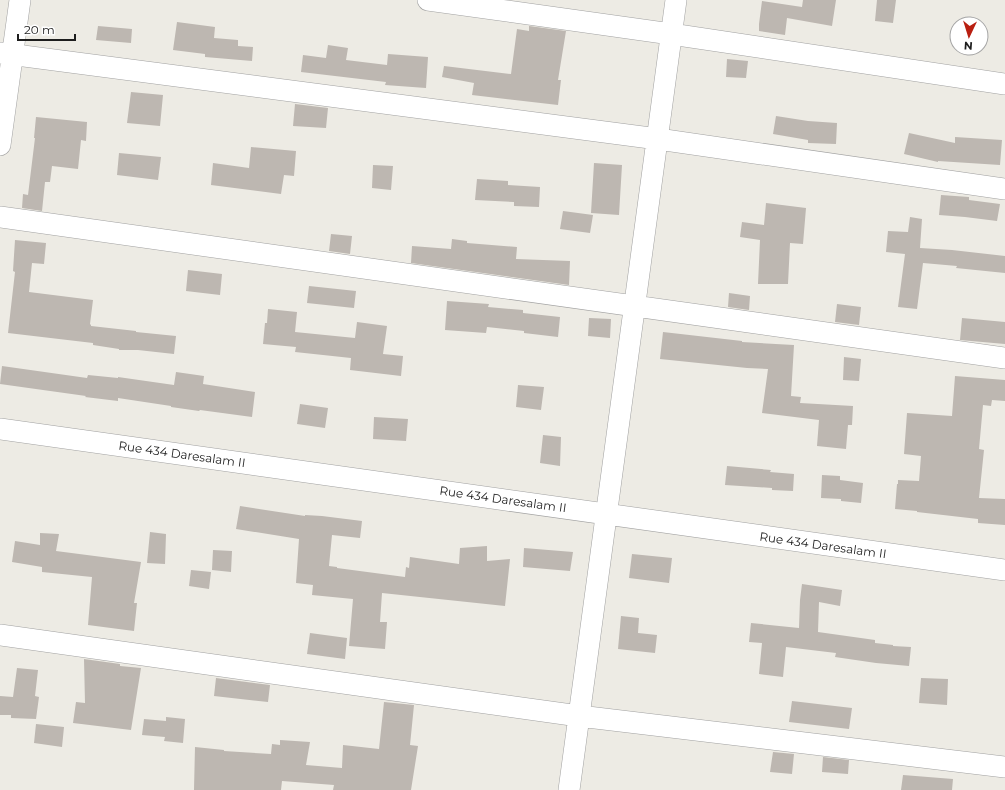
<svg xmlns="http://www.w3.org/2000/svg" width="1005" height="790" font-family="Montserrat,sans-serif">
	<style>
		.building { fill: #bdb7b1 }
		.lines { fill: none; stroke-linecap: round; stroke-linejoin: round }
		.street-casing { stroke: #a1a1a1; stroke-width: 22 }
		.street { stroke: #fff; stroke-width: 21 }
		.labels { text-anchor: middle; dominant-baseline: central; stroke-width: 3.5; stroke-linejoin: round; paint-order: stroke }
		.street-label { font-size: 12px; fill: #1d1d1d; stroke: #fff }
	</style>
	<rect width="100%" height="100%" fill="#edebe4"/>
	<path class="building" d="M 803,0 L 836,0 L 832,26 L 787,18 L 785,35 L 759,31 L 759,24 L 762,1 L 802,7 Z
		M 877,0 L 896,0 L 893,23 L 875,21 Z
		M 177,22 L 215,27 L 214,38 L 238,40 L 238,46 L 253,47 L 252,61 L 205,57 L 205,54 L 173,50 Z
		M 98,26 L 132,29 L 131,43 L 96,40 Z
		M 529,26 L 566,31 L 558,80 L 561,80 L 558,105 L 472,95 L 474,83 L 442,77 L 444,66 L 511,74 L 517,29 L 529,31 Z
		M 328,45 L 348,48 L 346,60 L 387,65 L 388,54 L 428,57 L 426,88 L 385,85 L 386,82 L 301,72 L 303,55 L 326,58 Z
		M 727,59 L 748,61 L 746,78 L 726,77 Z
		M 131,92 L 163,95 L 160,126 L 127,123 Z
		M 295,104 L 328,108 L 326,128 L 293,126 Z
		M 776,116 L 808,121 L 837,123 L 836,144 L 808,143 L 808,140 L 773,134 Z
		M 36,117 L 87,122 L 86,141 L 81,140 L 78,169 L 52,166 L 50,182 L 45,182 L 42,211 L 22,208 L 23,194 L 28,195 L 35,138 L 34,138 Z
		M 909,133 L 955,143 L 955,137 L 1002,140 L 1000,165 L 938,161 L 938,162 L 904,154 Z
		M 251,147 L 296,151 L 294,176 L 284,175 L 281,194 L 211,185 L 213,163 L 249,168 Z
		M 119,153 L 161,157 L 158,180 L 117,175 Z
		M 594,163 L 622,165 L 619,215 L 591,213 Z
		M 373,165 L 393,166 L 391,190 L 372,188 Z
		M 477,179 L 508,181 L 508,185 L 540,187 L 539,207 L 514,206 L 514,202 L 475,200 Z
		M 941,195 L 969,197 L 969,200 L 1000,204 L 997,221 L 965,217 L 939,215 Z
		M 766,203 L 806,208 L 803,244 L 790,243 L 788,284 L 758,284 L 760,240 L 740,237 L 742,222 L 764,225 Z
		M 563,211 L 593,215 L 590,233 L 560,229 Z
		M 910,217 L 922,219 L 920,248 L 952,250 L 1005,256 L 1005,273 L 956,268 L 957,266 L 923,263 L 917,309 L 898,307 L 905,254 L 886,252 L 888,231 L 908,232 Z
		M 331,234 L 352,236 L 350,254 L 329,251 Z
		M 452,239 L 467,241 L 467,243 L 517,247 L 516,259 L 570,261 L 569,285 L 411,263 L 412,246 L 451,249 Z
		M 15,240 L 46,243 L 44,264 L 32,263 L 29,292 L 93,300 L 90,324 L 91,325 L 91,326 L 136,331 L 136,332 L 176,336 L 174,354 L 138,350 L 119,350 L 119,349 L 93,345 L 93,343 L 8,333 L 15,272 L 13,271 Z
		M 188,270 L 222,274 L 220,295 L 186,291 Z
		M 309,286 L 356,291 L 354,308 L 307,303 Z
		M 729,293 L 750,296 L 749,310 L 728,307 Z
		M 447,301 L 489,304 L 488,307 L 523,310 L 523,313 L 560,317 L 558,337 L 524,333 L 524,331 L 487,327 L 486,333 L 445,330 Z
		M 837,304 L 861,307 L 859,325 L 835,322 Z
		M 268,309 L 297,312 L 295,332 L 355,338 L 357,322 L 387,326 L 383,354 L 403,356 L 401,376 L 350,370 L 351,358 L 295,352 L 296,347 L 263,344 L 265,323 L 267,323 Z
		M 589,318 L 611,319 L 610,338 L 588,336 Z
		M 962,318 L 1005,322 L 1005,344 L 960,340 Z
		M 663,332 L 742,341 L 742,342 L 794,345 L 791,396 L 801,397 L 800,403 L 853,406 L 852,425 L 848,425 L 846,449 L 817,446 L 819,420 L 762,413 L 768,369 L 747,368 L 660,359 Z
		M 844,357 L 861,359 L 859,381 L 843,380 Z
		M 2,366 L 87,378 L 88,375 L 118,378 L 118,377 L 174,385 L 176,372 L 204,376 L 203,384 L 255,392 L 252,417 L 200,410 L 199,411 L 171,407 L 171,406 L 118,398 L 118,401 L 85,397 L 86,396 L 0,384 Z
		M 955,376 L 1005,380 L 1005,401 L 992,400 L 991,406 L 983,405 L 979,449 L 984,450 L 979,498 L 1005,499 L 1005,525 L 978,523 L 978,519 L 917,512 L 917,511 L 895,509 L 897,484 L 898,484 L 898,480 L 919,481 L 921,456 L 904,454 L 907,413 L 952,416 Z
		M 518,385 L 544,387 L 541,410 L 516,407 Z
		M 300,404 L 328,408 L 325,428 L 297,424 Z
		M 374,417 L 408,419 L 406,441 L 373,439 Z
		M 543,435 L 561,437 L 560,466 L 540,463 Z
		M 727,466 L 771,470 L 770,472 L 794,474 L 793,491 L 772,490 L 772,488 L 725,485 Z
		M 822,475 L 840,476 L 840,480 L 863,483 L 861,503 L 841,501 L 841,499 L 821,498 Z
		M 240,506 L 305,516 L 305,515 L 322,516 L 362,521 L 360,538 L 332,535 L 329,566 L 337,567 L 337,568 L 405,577 L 406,567 L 409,568 L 410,557 L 459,564 L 460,548 L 487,546 L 487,561 L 510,559 L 505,606 L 382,593 L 380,622 L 387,622 L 385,649 L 349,646 L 353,599 L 312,595 L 313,585 L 296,583 L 299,539 L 236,529 Z
		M 150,532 L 166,534 L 165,564 L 147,563 Z
		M 40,533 L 59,534 L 56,551 L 141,562 L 134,603 L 137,603 L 134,631 L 88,625 L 92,577 L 42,572 L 42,567 L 12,562 L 15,541 L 40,545 Z
		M 524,548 L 573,552 L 570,571 L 523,567 Z
		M 213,550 L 232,551 L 231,572 L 212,570 Z
		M 632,554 L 672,558 L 669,583 L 629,578 Z
		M 191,570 L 211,572 L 209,589 L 189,586 Z
		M 802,584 L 842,590 L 840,606 L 819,602 L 818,632 L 875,640 L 875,643 L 893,645 L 893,646 L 911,647 L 909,666 L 876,663 L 835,657 L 836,653 L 786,647 L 783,677 L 759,674 L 762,643 L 749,642 L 751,623 L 799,628 L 800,600 Z
		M 621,616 L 639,618 L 638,633 L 657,635 L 655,653 L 618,649 Z
		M 310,633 L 347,638 L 345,659 L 307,654 Z
		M 84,659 L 120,664 L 120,666 L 141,668 L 131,730 L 73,723 L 76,702 L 85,703 Z
		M 17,668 L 38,670 L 35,696 L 39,697 L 36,719 L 11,718 L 11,715 L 0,715 L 0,696 L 13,697 Z
		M 216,678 L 270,685 L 268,702 L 214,696 Z
		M 921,678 L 948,679 L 947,705 L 919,703 Z
		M 792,701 L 852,708 L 849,729 L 789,722 Z
		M 384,702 L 414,705 L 410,745 L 418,746 L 411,790 L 333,790 L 334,785 L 282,781 L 281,790 L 194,790 L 195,747 L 224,750 L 224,751 L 271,754 L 272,744 L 280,745 L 280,740 L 310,742 L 306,765 L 342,768 L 343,745 L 379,749 Z
		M 166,717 L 185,719 L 183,743 L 164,741 L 165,737 L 142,735 L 144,719 L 166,721 Z
		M 36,724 L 64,727 L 62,747 L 34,743 Z
		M 773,752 L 794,754 L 792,774 L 770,772 Z
		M 823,757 L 849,760 L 848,774 L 822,772 Z
		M 903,775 L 953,779 L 952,790 L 901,790 Z"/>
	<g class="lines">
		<g class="street-casing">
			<path id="street" d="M 428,0 L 671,34 L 1005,84
				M 0,53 L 658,139 L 1005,189
				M 0,145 L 20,0
				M 0,217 L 1005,358
				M 0,429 L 1005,570
				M 0,635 L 579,716 L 1005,767
				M 569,790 L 676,0"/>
		</g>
		<use href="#street" class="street"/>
	</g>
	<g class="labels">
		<g class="street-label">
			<text transform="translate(182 454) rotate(8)">Rue 434 Daresalam II</text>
			<text transform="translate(503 499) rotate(8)">Rue 434 Daresalam II</text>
			<text transform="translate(823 545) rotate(8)">Rue 434 Daresalam II</text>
		</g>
	</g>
	<g transform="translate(969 36) rotate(184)"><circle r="19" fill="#ffffff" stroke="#a5a5a5"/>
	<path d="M0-3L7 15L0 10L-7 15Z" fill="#b91f11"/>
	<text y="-6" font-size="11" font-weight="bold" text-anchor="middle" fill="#1d1d1d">N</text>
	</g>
	<path d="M18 34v6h57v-6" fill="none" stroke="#1d1d1d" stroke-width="2"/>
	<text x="24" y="34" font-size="12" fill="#1d1d1d" stroke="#ffffff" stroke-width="3" paint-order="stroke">20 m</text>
</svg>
